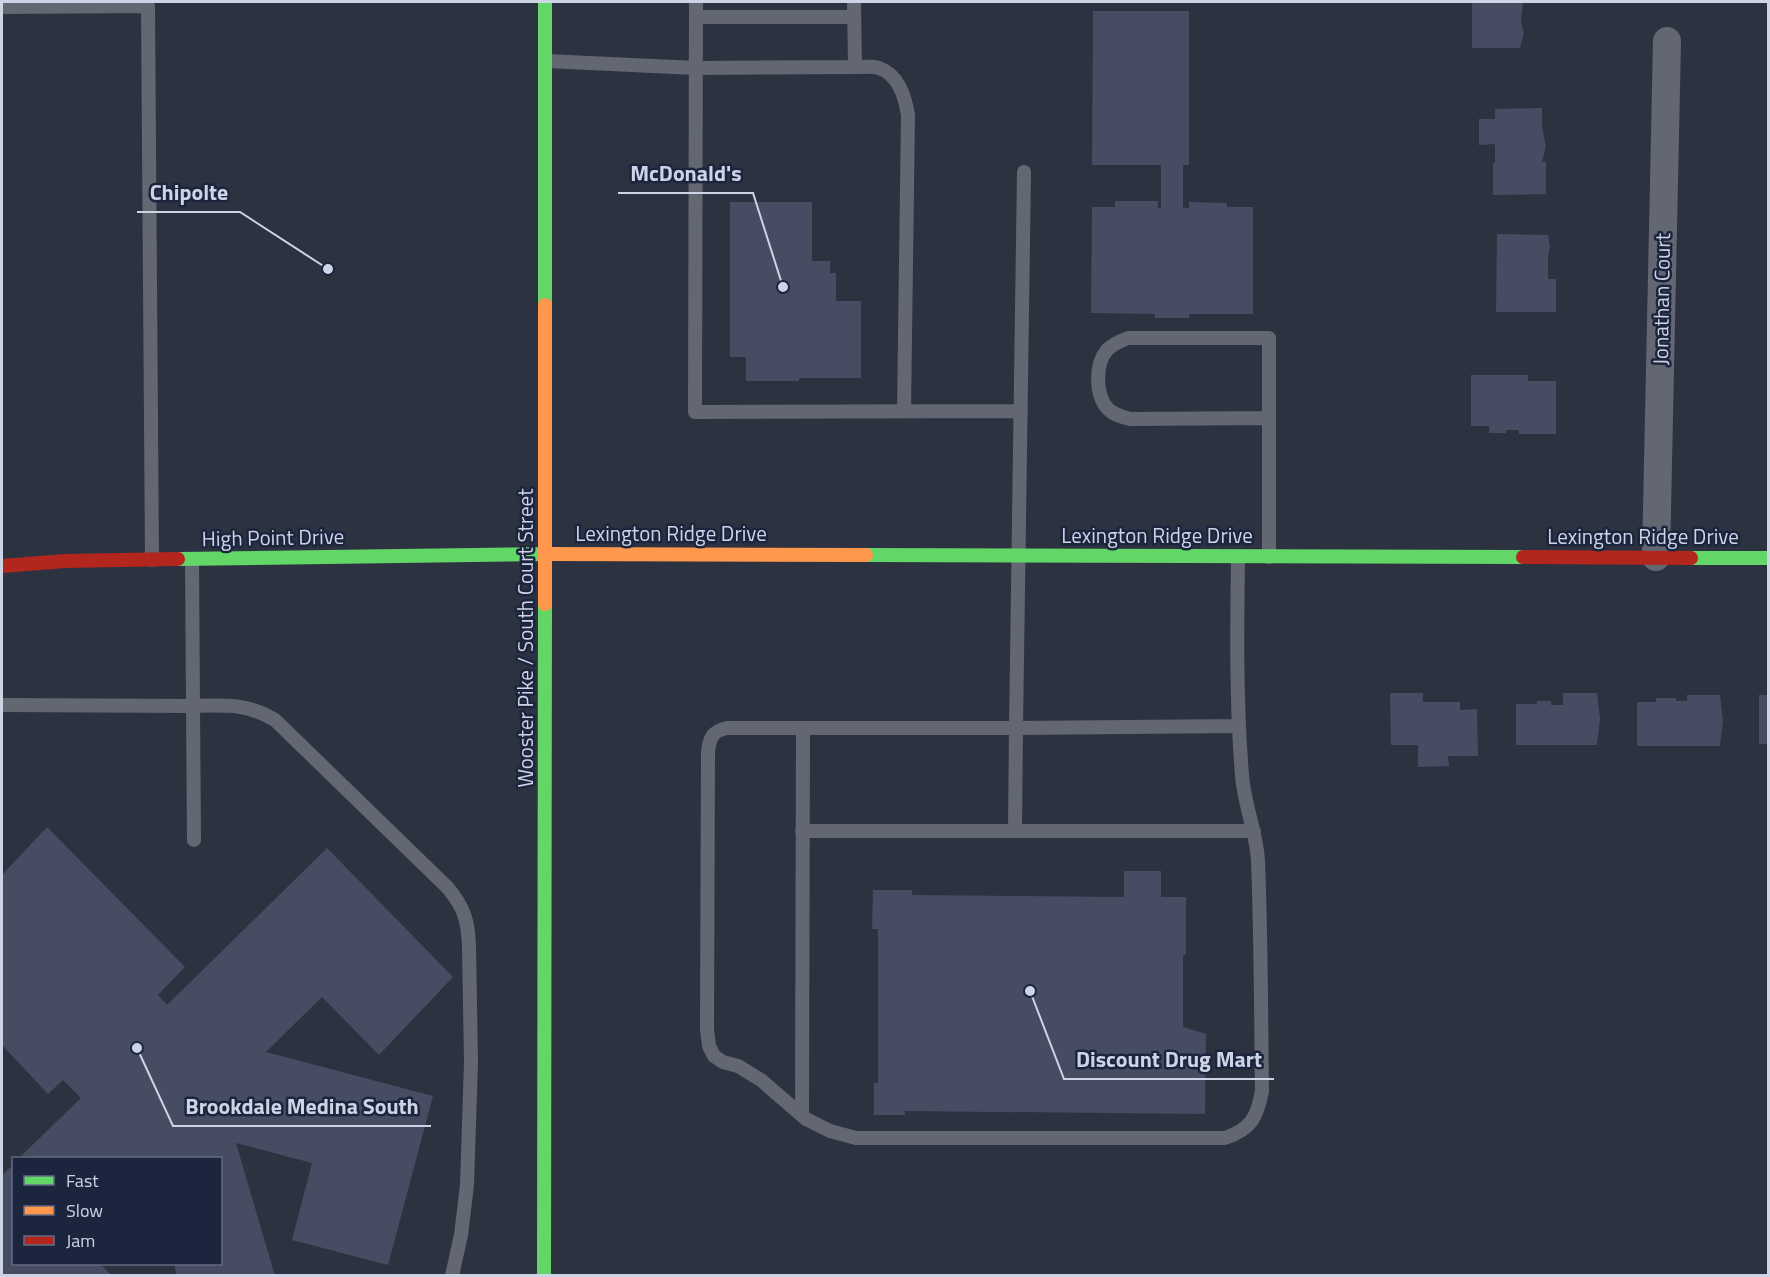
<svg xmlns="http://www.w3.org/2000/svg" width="1770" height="1277" font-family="'Titillium Web',sans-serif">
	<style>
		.building { fill: #464d62 }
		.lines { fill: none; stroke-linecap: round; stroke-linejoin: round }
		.lane { stroke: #626772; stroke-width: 14 }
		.street { stroke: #626772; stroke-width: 28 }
		.fast { stroke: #63d668; stroke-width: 14 }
		.slow { stroke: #ff974d; stroke-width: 14 }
		.jam { stroke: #b3261e; stroke-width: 14 }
		.labels { text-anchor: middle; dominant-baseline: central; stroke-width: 5; stroke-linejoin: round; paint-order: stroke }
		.street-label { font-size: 21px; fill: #cdd4e5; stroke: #1c253e }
		.leader { fill: none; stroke: #cdd4e5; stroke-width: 2 }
		.callout-dot { fill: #cdd4e5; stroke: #1c253e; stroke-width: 2 }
		.callout-label { font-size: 22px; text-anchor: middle; font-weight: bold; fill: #cdd4e5; stroke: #1c253e; stroke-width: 5; stroke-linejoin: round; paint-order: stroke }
	</style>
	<rect width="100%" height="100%" fill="#2d3240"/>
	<path class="building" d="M 1472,2 L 1523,2 L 1521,22 L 1524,33 L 1520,48 L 1472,48 Z
		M 1093,11 L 1189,11 L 1189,165 L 1183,165 L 1183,208 L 1189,208 L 1189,202 L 1227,203 L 1227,207 L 1253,207 L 1253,314 L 1189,314 L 1189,318 L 1155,318 L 1155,314 L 1091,313 L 1092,207 L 1115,207 L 1115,201 L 1158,201 L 1158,208 L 1161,208 L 1161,165 L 1092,165 Z
		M 1542,108 L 1542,127 L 1546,146 L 1542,162 L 1546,162 L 1546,194 L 1493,195 L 1493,163 L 1495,163 L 1495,144 L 1479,145 L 1479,119 L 1495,119 L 1495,109 Z
		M 730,202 L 812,202 L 812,261 L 830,261 L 830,273 L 836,273 L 836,301 L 861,301 L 861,378 L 799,378 L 799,381 L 746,381 L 746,357 L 730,357 Z
		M 1497,234 L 1548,235 L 1550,246 L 1548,258 L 1548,279 L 1556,279 L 1556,312 L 1496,312 Z
		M 1471,375 L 1528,375 L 1528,381 L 1556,381 L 1556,434 L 1519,434 L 1519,430 L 1506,430 L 1506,433 L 1489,433 L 1489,426 L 1471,426 Z
		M 1390,693 L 1423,693 L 1423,702 L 1460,702 L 1460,710 L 1477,709 L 1478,756 L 1448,756 L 1449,766 L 1418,767 L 1418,745 L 1391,745 Z
		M 1563,693 L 1597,693 L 1600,719 L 1597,745 L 1516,745 L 1516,704 L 1537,704 L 1537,701 L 1551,701 L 1551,705 L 1563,705 Z
		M 1687,695 L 1720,695 L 1723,721 L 1720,746 L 1637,746 L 1637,702 L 1656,702 L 1656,698 L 1676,698 L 1676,701 L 1687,701 Z
		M 1759,695 L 1768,695 L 1768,744 L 1759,744 Z
		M 47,827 L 185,967 L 158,995 L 167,1005 L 327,848 L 453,977 L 379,1055 L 322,997 L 266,1052 L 433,1096 L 388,1265 L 292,1240 L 312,1163 L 236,1143 L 275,1276 L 177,1276 L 174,1264 L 220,1264 L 220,1158 L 19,1158 L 81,1098 L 63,1080 L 48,1094 L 2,1045 L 2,875 Z
		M 1124,871 L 1161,871 L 1161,897 L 1186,897 L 1186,955 L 1183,955 L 1183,1027 L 1206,1034 L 1205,1114 L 905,1111 L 905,1115 L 874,1115 L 874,1083 L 878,1083 L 878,929 L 872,929 L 873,890 L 912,890 L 912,895 L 1124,897 Z
		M 14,1164 L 14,1264 L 100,1264 L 112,1276 L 2,1276 L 2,1175 Z"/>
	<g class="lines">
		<path class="lane" d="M 696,2 L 695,412 L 1021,411
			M 854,2 L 855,67
			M 2,7 L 148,6 L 152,560
			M 696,17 L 854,17
			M 546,61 L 696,68 L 855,67 C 862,67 872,66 879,68 C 899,75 905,97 908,115 L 904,411
			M 1024,172 L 1016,728 L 727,728 C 712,731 709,739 708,753 L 707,1029 L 709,1046 L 714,1056 L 723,1062 L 738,1066 L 761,1080 L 806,1119 L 830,1131 L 856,1138 L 1225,1138 C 1251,1129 1257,1118 1262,1091 C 1261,1014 1261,937 1258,860 C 1256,831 1244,804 1242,775 C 1236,702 1237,630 1238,557
			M 1269,418 L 1130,419 C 1122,417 1114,415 1108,409 C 1095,395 1095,364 1107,350 C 1113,344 1120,341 1128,338 L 1269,338 L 1269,557
			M 192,559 L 193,706 C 225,705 247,703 275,720 L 447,887 C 464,907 468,920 469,946 L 471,1062 L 467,1185 L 461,1235 L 452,1276
			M 2,705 L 193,706 L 194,840
			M 1015,830 L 1016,728 L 1238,726
			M 802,831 L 1254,831
			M 802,1115 L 803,728"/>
		<path class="street" d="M 1656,557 L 1667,41"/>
		<path class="fast" d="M 545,305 L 545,2
			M 866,555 L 1523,557
			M 1691,558 L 1768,558
			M 178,559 L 553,554
			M 544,1276 L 545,604"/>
		<path class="slow" d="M 553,554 L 866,555
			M 545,604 L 545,305"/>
		<path class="jam" d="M 1523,557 L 1691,558
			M 2,566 L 65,561 L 178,559"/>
	</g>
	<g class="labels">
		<g class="street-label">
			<text transform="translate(1661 299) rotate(-89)">Jonathan Court</text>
			<text x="671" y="533">Lexington Ridge Drive</text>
			<text x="1157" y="535">Lexington Ridge Drive</text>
			<text x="1643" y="536">Lexington Ridge Drive</text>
			<text transform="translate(273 537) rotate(-1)">High Point Drive</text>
			<text transform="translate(525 638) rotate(-90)">Wooster Pike / South Court Street</text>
		</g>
	</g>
	<path class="leader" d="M783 287L753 193H618M328 269L240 212H137M1030 991L1064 1079H1274M137 1048L173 1126H431"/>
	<g class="callout-dot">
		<circle cx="783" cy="287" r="6"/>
		<circle cx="328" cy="269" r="6"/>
		<circle cx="1030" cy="991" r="6"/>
		<circle cx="137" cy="1048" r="6"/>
	</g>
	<g class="callout-label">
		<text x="686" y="181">McDonald's</text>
		<text x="189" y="200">Chipolte</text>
		<text x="1169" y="1067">Discount Drug Mart</text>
		<text x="302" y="1114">Brookdale Medina South</text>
	</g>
	<rect width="1770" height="1277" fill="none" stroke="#cdd4e5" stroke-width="6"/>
	<rect x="12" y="1157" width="210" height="108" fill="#1c253e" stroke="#636b81" stroke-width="1.5"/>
	<rect x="24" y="1176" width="30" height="9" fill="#63d668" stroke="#636b81" stroke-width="1.5"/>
	<text x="66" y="1187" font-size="18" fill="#cdd4e5">Fast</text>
	<rect x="24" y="1206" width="30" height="9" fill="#ff974d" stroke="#636b81" stroke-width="1.5"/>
	<text x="66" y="1217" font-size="18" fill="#cdd4e5">Slow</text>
	<rect x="24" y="1236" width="30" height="9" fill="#b3261e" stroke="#636b81" stroke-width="1.5"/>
	<text x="66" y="1247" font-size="18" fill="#cdd4e5">Jam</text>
</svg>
